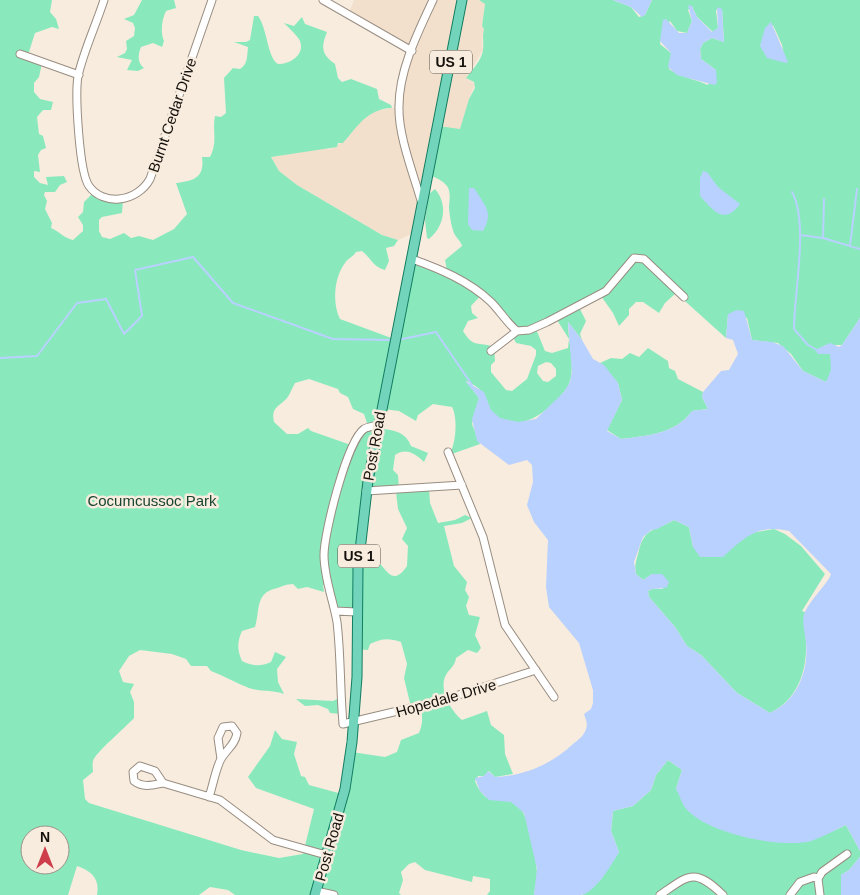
<svg xmlns="http://www.w3.org/2000/svg" width="860" height="895" font-family="Helvetica,sans-serif">
	<style>
		.built { fill: #f2e0cc }
		.green { fill: #89e9bd; fill-rule: evenodd }
		.water { fill: #b8d1fe; fill-rule: evenodd }
		.lines { fill: none; stroke-linecap: round; stroke-linejoin: round }
		.stream { stroke: #b8d1fe; stroke-width: 2 }
		.minor-casing { stroke: #988d81; stroke-width: 9 }
		.major-casing { stroke: #137d60; stroke-width: 11 }
		.minor { stroke: #fff; stroke-width: 7 }
		.major { stroke: #71d4bb; stroke-width: 9 }
		.labels { text-anchor: middle; dominant-baseline: central; stroke-width: 5; stroke-linejoin: round; paint-order: stroke }
		.shield { fill: #f8ecde; stroke: #58524a; stroke-width: 1 }
		.shield-label { font-size: 14px; font-weight: bold; fill: #14100b }
		.street-label { font-size: 15px; fill: #14100b; stroke: #f8ecde }
		.park-label { font-size: 15px; fill: #184432; stroke: #f8ecde }
	</style>
	<rect width="100%" height="100%" fill="#f8ecde"/>
	<path class="built" d="M 354,0 L 479,0 L 485,3 L 482,26 L 484,29 L 482,41 L 483,50 L 466,78 L 475,84 L 469,99 L 462,126 L 460,129 L 452,129 L 438,126 L 414,233 L 398,240 L 382,235 L 297,185 L 279,171 L 271,157 L 318,148 L 331,149 L 347,139 L 353,128 L 374,111 L 399,107 L 412,50 L 349,13 Z"/>
	<path class="green" d="M 0,0 L 52,0 L 50,12 L 56,19 L 59,29 L 52,27 L 35,33 L 28,55 L 42,63 L 39,77 L 34,83 L 34,92 L 40,99 L 53,102 L 51,110 L 43,110 L 37,117 L 39,134 L 43,136 L 46,148 L 41,150 L 38,155 L 40,172 L 34,171 L 34,177 L 40,183 L 48,185 L 46,177 L 64,176 L 67,182 L 60,185 L 55,192 L 45,192 L 44,195 L 47,201 L 45,209 L 52,223 L 51,228 C 60,232 64,238 73,240 L 83,231 L 83,225 L 78,217 L 83,212 L 84,202 L 94,192 L 123,199 L 122,213 L 102,217 L 99,220 L 99,231 L 102,237 L 110,239 L 124,233 L 131,238 L 139,236 L 153,240 L 174,229 L 187,214 L 176,183 C 193,181 205,178 202,157 L 210,157 C 218,142 212,130 215,116 L 221,117 L 226,113 L 224,78 L 233,68 L 240,69 C 248,64 247,56 248,47 L 234,42 L 246,42 L 250,40 L 254,16 L 258,16 C 268,30 267,57 278,64 C 290,64 305,55 300,41 C 298,36 288,27 284,23 L 294,26 L 302,17 L 305,24 L 327,32 C 321,47 321,54 335,64 L 338,78 L 342,82 L 351,79 L 377,89 L 379,99 L 391,105 L 392,108 C 367,109 358,126 343,143 L 338,143 L 337,147 L 271,157 L 279,171 L 297,185 L 382,235 L 398,240 L 394,246 L 386,248 L 389,261 L 385,270 C 373,267 371,258 362,251 L 356,252 C 353,257 348,258 345,263 C 334,277 332,304 340,319 L 394,339 L 412,259 L 447,271 L 445,260 L 462,246 C 461,240 454,237 453,230 C 451,225 449,211 449,206 C 451,189 450,184 432,176 L 438,126 L 460,129 L 469,99 L 475,88 L 474,82 L 466,78 C 471,71 482,60 483,50 C 484,43 482,37 484,29 L 482,26 L 485,4 L 479,0 L 613,0 L 631,7 L 639,17 L 645,15 L 652,0 L 860,0 L 860,318 L 842,345 L 825,345 L 820,349 L 830,354 C 833,363 832,374 826,382 L 803,371 L 791,354 L 778,343 L 752,340 L 747,318 L 728,315 L 726,338 L 676,293 L 665,303 L 659,313 L 643,302 L 636,302 L 629,309 L 629,315 L 619,326 L 613,313 L 601,296 L 580,309 L 586,321 L 580,334 L 582,340 L 568,322 C 568,340 574,359 571,376 C 570,386 564,392 558,399 C 541,416 521,431 497,417 C 484,409 493,392 466,381 L 479,398 L 472,424 L 480,444 L 449,455 C 456,445 458,418 452,407 L 433,404 L 418,415 L 416,421 L 399,411 L 383,409 L 382,429 C 396,430 406,433 411,446 L 428,453 L 424,462 C 416,454 406,447 395,455 L 393,470 L 398,475 L 399,490 L 429,488 L 430,503 L 438,523 L 455,520 L 465,515 L 472,518 L 462,523 L 444,526 L 454,566 L 467,582 L 465,590 L 469,597 L 466,606 L 469,615 L 480,617 L 475,635 L 481,648 L 477,653 L 468,650 L 456,658 C 455,666 450,668 446,675 C 438,689 451,711 462,720 L 487,711 L 491,725 L 504,735 L 505,754 L 513,774 L 495,777 L 489,771 L 484,776 L 478,776 L 475,781 C 488,812 501,792 518,806 C 529,814 536,858 537,872 C 537,880 535,887 534,895 L 487,895 L 490,891 L 490,879 L 473,876 L 472,882 L 425,870 L 415,862 L 409,864 L 401,872 L 403,880 L 399,893 L 401,895 L 235,895 L 228,890 L 210,887 L 199,895 L 97,895 C 100,879 92,871 77,866 L 68,895 L 0,895 ZM 692,6 L 697,17 L 713,32 L 718,28 L 716,10 L 722,9 L 724,42 L 712,38 L 703,43 L 700,49 L 701,59 L 716,70 L 708,85 C 695,79 680,77 669,69 L 671,53 L 660,44 L 662,32 L 670,21 L 677,31 L 687,33 L 692,21 L 688,10 ZM 773,25 L 782,45 L 784,55 L 760,46 ZM 482,294 L 516,331 L 512,335 L 516,343 L 531,346 L 536,350 L 536,355 L 527,379 L 512,391 L 506,390 L 491,372 L 491,365 L 495,361 L 494,347 C 478,341 474,349 463,331 L 468,321 L 478,318 L 472,313 L 471,306 ZM 557,320 L 569,339 L 568,348 L 552,353 L 545,351 L 536,329 ZM 546,362 L 551,363 L 556,369 L 556,376 L 548,382 L 543,381 L 537,373 L 538,366 ZM 309,379 L 338,389 L 340,393 L 348,397 L 353,409 L 364,414 L 368,426 L 351,445 L 311,431 L 308,428 L 298,434 L 287,434 L 274,422 C 270,405 283,406 289,395 C 291,391 293,387 295,383 ZM 396,492 L 398,509 L 407,528 L 402,539 L 408,546 L 407,566 C 391,590 385,564 376,561 C 371,560 364,561 359,561 L 366,493 ZM 293,584 L 298,589 L 307,587 L 324,592 L 323,585 L 327,585 L 335,610 L 356,612 L 357,649 L 368,650 L 370,644 C 382,638 389,638 401,642 L 407,664 L 404,678 L 411,707 L 420,706 C 423,717 423,723 419,733 L 401,740 L 397,752 L 385,757 L 352,752 L 342,794 L 309,785 L 305,777 L 301,776 L 294,754 L 297,742 L 282,739 L 275,730 L 270,746 L 248,777 L 256,788 L 314,809 L 303,854 L 279,858 L 241,850 L 89,803 L 85,799 L 83,780 L 93,772 C 93,769 92,764 93,761 C 95,753 126,727 134,718 L 134,702 L 130,692 L 134,684 L 123,682 L 119,671 L 129,656 L 140,650 L 172,654 L 186,659 L 191,666 L 207,666 L 211,671 C 224,676 236,683 249,688 C 261,692 273,690 284,694 L 278,682 L 277,669 L 286,657 L 275,652 L 271,662 C 260,667 253,666 242,661 C 237,650 237,642 242,631 L 255,627 C 260,612 255,594 274,589 C 281,587 286,584 293,584 ZM 30,835 L 60,835 L 60,865 L 30,865 Z
		M 142,0 L 174,0 L 176,8 L 166,11 C 162,19 160,32 164,41 L 162,47 L 153,43 L 141,47 C 138,54 137,63 144,68 L 138,71 L 127,70 L 132,60 L 117,57 L 125,53 L 127,49 L 126,41 L 134,36 L 135,28 L 133,23 L 124,19 L 134,15 Z
		M 435,189 C 448,204 445,226 429,239 L 427,238 L 425,220 L 429,194 Z
		M 648,348 L 668,361 L 669,368 L 675,371 L 678,379 L 703,392 L 702,397 L 708,409 L 692,411 C 676,434 646,436 621,439 L 607,430 L 622,400 L 618,383 L 600,363 L 611,358 L 622,359 L 630,353 L 639,357 Z
		M 674,520 L 689,527 L 693,547 L 742,539 L 750,533 L 774,529 L 785,534 L 801,546 L 825,574 L 802,611 L 805,612 C 802,622 806,632 806,643 C 807,672 797,700 770,713 L 737,693 L 701,655 L 687,646 L 675,627 L 649,597 L 648,591 L 652,589 L 663,589 L 652,574 L 643,580 L 636,574 C 634,563 637,560 639,550 C 645,527 655,531 674,520 Z
		M 341,697 L 342,714 L 330,713 L 328,709 L 318,705 L 305,706 L 296,699 L 333,701 Z
		M 668,760 L 682,770 L 676,789 C 691,799 732,832 746,836 C 781,847 814,841 846,825 L 860,851 L 860,857 L 849,870 L 841,875 L 841,895 L 582,895 L 600,880 L 619,852 L 611,831 L 613,811 L 633,806 L 651,790 L 656,775 Z"/>
	<path class="water" d="M 613,0 L 652,0 L 645,15 L 642,17 L 631,7 Z
		M 688,5 L 692,6 L 697,17 L 712,32 L 718,28 L 717,7 L 722,9 L 724,42 L 712,38 L 703,43 L 700,49 L 701,59 L 716,70 L 717,83 L 714,85 L 677,75 L 668,67 L 671,53 L 660,41 L 663,20 L 666,19 L 679,33 L 687,33 L 692,21 Z
		M 771,22 L 788,62 L 786,63 L 767,58 L 760,46 L 765,28 Z
		M 703,171 L 707,172 L 718,187 L 740,204 C 724,226 713,210 700,196 L 700,178 Z
		M 469,188 L 474,188 C 485,206 494,212 483,231 L 472,230 L 468,224 Z
		M 737,310 L 744,311 L 752,340 L 772,342 L 783,346 L 803,371 L 826,382 L 831,370 L 830,354 L 818,354 L 815,350 L 830,343 L 839,347 L 842,345 L 860,318 L 860,851 L 846,825 C 835,830 823,837 811,841 C 782,849 702,833 684,806 C 681,801 679,794 676,789 L 682,770 L 668,760 L 656,775 L 651,790 L 633,806 L 613,811 L 611,831 L 619,852 C 612,864 596,892 581,895 C 567,895 549,895 534,895 L 537,869 L 524,813 L 511,802 L 489,800 L 480,791 L 475,778 L 484,776 L 488,771 L 495,777 C 524,776 552,764 573,744 C 578,740 584,736 586,729 C 588,724 586,720 584,714 L 591,709 L 593,703 L 593,690 L 579,643 L 549,607 L 546,587 L 548,540 L 534,522 L 527,505 L 533,482 L 532,465 L 527,460 L 509,465 L 477,441 L 472,419 L 479,398 L 465,381 L 484,392 L 491,410 L 500,418 L 518,422 L 536,419 L 564,392 L 570,382 L 572,371 L 568,322 L 582,340 L 593,359 L 604,365 L 618,383 L 622,400 L 607,431 L 621,439 C 646,436 676,434 692,411 L 708,409 L 702,397 L 703,392 L 721,371 L 729,370 L 738,354 L 733,340 L 726,338 L 728,314 ZM 674,520 L 689,527 L 693,547 L 700,557 L 723,557 C 743,539 758,523 789,531 L 831,574 C 829,582 810,600 805,612 C 801,621 805,633 806,642 C 809,671 797,701 770,713 L 737,693 L 701,655 L 687,646 L 675,627 L 649,597 L 648,591 C 654,587 661,590 667,587 L 669,582 L 662,574 L 652,574 L 643,580 L 636,574 L 634,562 L 643,537 L 651,530 L 657,529 Z
		M 860,857 L 860,895 L 841,895 L 841,875 L 849,870 Z"/>
	<g class="lines">
		<path class="stream" d="M 792,192 C 809,223 794,292 794,329 L 808,345 L 817,350
			M 800,235 L 823,238 L 860,249
			M 823,238 L 824,199
			M 850,246 L 857,189
			M 398,340 L 436,332 L 472,385
			M 0,358 L 37,356 L 77,303 L 106,299 L 124,334 L 142,316 L 135,270 L 193,257 L 233,303 L 333,339 L 391,340"/>
		<g class="minor-casing">
			<path id="minor" d="M 104,0 C 96,25 84,50 78,76 C 75,94 79,172 89,186 C 96,196 108,200 119,199 C 132,198 144,190 150,179 L 212,0
				M 323,0 L 412,51
				M 20,54 L 79,75
				M 422,204 C 414,175 398,136 399,106 C 399,70 418,32 433,0
				M 412,259 C 440,269 469,281 491,302 C 500,311 507,323 517,331
				M 491,351 L 517,331 L 529,330 L 547,322 L 606,291 L 634,258 L 644,259 L 684,297
				M 378,425 C 374,426 367,427 364,429 C 347,441 324,533 324,555 C 324,578 333,599 337,622 C 341,656 340,690 343,724 L 440,701 L 536,670
				M 448,452 L 483,537 L 505,625 L 554,697
				M 366,491 L 462,485
				M 335,611 L 357,612
				M 163,783 C 153,785 143,788 134,781 L 133,772 L 140,766 L 155,771 L 163,783 L 220,800 L 273,840 L 326,855
				M 209,797 C 213,785 215,772 220,761 C 225,750 235,746 237,733 L 232,726 L 223,727 L 218,738 L 221,759
				M 316,891 L 334,895
				M 660,895 C 689,875 694,867 723,895
				M 790,895 L 800,882 L 814,877 L 818,879
				M 820,895 L 818,879 L 822,872 L 847,854"/>
		</g>
		<g class="major-casing">
			<path id="major" d="M 315,895 L 345,789 L 352,742 L 357,677 L 358,568 L 368,481 L 462,0"/>
		</g>
		<use href="#minor" class="minor"/>
		<use href="#major" class="major"/>
	</g>
	<g class="labels">
		<g class="shield">
			<rect x="430" y="50.5" width="42" height="23" rx="4"/>
			<rect x="338" y="544.5" width="42" height="23" rx="4"/>
		</g>
		<g class="shield-label">
			<text x="451" y="62">US 1</text>
			<text x="359" y="556">US 1</text>
		</g>
		<g class="street-label">
			<text transform="translate(172 115) rotate(-71)">Burnt Cedar Drive</text>
			<text transform="translate(374 446) rotate(-80)">Post Road</text>
			<text transform="translate(446 698) rotate(-16)">Hopedale Drive</text>
			<text transform="translate(329 847) rotate(-74)">Post Road</text>
		</g>
		<g class="park-label">
			<text x="152" y="500">Cocumcussoc Park</text>
		</g>
	</g>
	<g transform="translate(45 850)"><circle r="24" fill="#f8ecde" stroke="#9d948a"/>
	<path d="M0-4L9 19L0 12L-9 19Z" fill="#ce3e4a"/>
	<text y="-8" font-size="14" font-weight="bold" text-anchor="middle" fill="#14100b">N</text>
	</g>
</svg>
